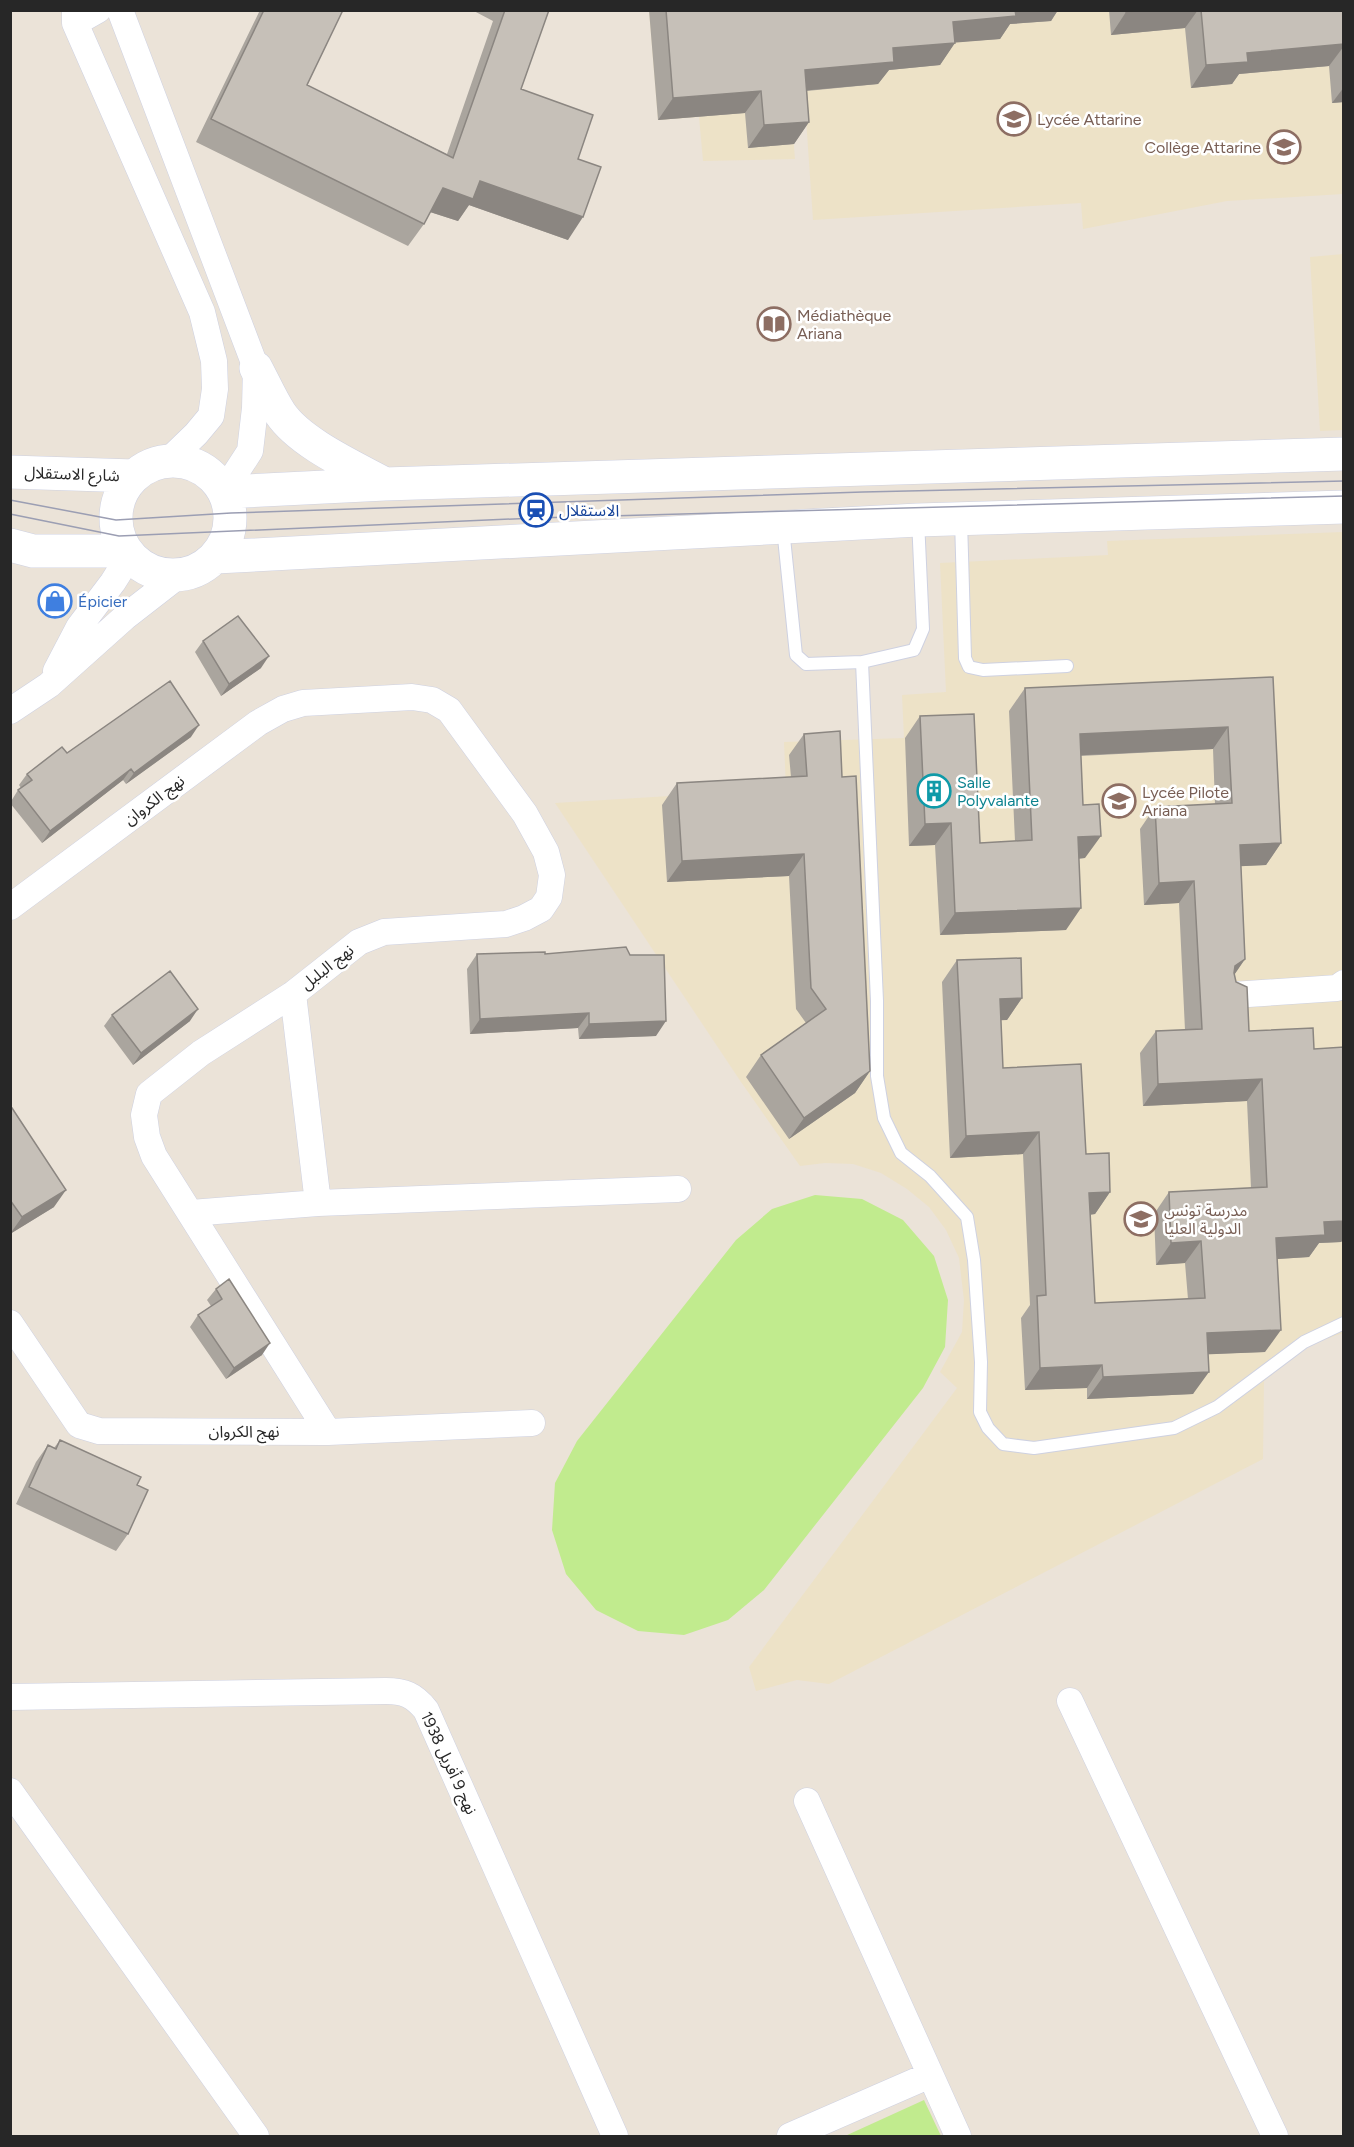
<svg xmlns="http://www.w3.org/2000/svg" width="1354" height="2147" font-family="Figtree,'Noto Sans Arabic',sans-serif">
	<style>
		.education { fill: #ede2c7 }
		.pitch { fill: #c1eb8e }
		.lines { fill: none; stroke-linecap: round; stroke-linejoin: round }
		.lane-casing { stroke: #ced1e1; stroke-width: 14 }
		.street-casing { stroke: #ced1e1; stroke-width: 27 }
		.secondary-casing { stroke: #ced1e1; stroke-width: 34 }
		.lane { stroke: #fff; stroke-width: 12 }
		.street { stroke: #fff; stroke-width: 26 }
		.secondary { stroke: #fff; stroke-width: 33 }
		.tram { stroke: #9b9eb3; stroke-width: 1.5 }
		.wall { fill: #aaa59e }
		.shaded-wall { fill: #8b8681 }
		.building { fill: #c6c0b8; stroke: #8b8681; stroke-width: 1.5 }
		.labels { text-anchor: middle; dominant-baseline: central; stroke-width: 5; stroke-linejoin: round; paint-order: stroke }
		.education-label { font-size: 16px; fill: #785e54; stroke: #fff; text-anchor: start }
		.street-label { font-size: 16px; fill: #272727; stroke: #fff }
		.transit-label { font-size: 16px; fill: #164399; stroke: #fff; text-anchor: start }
		.shop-label { font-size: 16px; fill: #366cbe; stroke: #fff; text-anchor: start }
		.culture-label { font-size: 16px; fill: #0d838f; stroke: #fff; text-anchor: start }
	</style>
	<rect width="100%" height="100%" fill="#ebe3d8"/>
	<path class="education" d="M 649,11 L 1343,11 L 1343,194 L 1227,201 L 1083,229 L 1081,203 L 813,220 L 803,75 L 788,76 L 795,159 L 703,161 L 699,117 L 658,120 Z
		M 1343,254 L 1343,430 L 1320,431 L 1310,257 Z
		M 1343,532 L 1343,1333 L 1310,1345 L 1264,1381 L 1263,1459 L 829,1684 L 797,1680 L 756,1691 L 749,1667 L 957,1388 L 940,1372 L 962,1332 L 964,1300 L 959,1258 L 946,1230 L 929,1207 L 907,1189 L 881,1173 L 853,1164 L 825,1163 L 800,1166 L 741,1082 L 555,803 L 786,789 L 784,742 L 904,738 L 902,695 L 946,692 L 940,563 L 1108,555 L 1107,541 Z"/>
	<path class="pitch" d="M 815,1195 L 862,1199 L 903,1220 L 934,1256 L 948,1300 L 945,1347 L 923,1388 L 764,1590 L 728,1620 L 684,1635 L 638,1631 L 596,1610 L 566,1574 L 552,1530 L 555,1483 L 577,1441 L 736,1240 L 772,1209 Z
		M 924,2100 L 941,2136 L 845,2136 Z"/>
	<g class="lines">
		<g class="lane-casing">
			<path id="lane" d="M 918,520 L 923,629 L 914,650 L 862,662 L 877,1001 L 877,1076 L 884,1118 L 901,1153 L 930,1176 L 967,1217 L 974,1260 L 981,1362 L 980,1412 L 988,1428 L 1003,1444 L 1034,1448 L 1174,1428 L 1217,1407 L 1304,1342 L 1344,1323
				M 961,520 L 965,658 L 969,667 L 983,670 L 1067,666
				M 783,528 L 796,655 L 806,664 L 862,662"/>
		</g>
		<g class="street-casing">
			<path id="street" d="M 75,10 L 75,23 L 202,312 L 214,361 L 215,389 L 211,416 L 196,434 L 168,461
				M 120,10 L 256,368 L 255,408 L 250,451 L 224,491
				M 75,23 L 98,10
				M 56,671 L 79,627 L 113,582 L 130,555
				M 10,711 L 49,685 L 125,617 L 179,575
				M 10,907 L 258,723 L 283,709 L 303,703 L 412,697 L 432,700 L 449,710 L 525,814 L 546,852 L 552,875 L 549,897 L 541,909 L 524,918 L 506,924 L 384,932 L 359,942 L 293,994 L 201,1053 L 149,1094 L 144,1115 L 147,1137 L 154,1156 L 328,1432
				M 293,994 L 318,1203
				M 1233,995 L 1337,988 L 1344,983
				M 191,1213 L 318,1203 L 678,1189
				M 10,1323 L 79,1425 L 99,1431 L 328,1432 L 532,1423
				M 10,1697 L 386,1691 C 404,1691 414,1695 426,1710 L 615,2136
				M 1070,1701 L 1275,2136
				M 10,1791 L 256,2136
				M 807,1801 L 958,2136
				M 790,2136 L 930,2075"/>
		</g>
		<g class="secondary-casing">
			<path id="secondary" d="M 256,368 C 264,383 271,399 280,413 C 300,443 354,467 385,484
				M116 518a57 57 0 1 1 114 0a57 57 0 1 1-114 0Z
				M 10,472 L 134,476
				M 225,492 L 385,484 L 1344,454
				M 10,545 L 33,551 L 126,551
				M 216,557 L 918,520 L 1344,507"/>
		</g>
		<use href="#lane" class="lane"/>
		<use href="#street" class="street"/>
		<use href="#secondary" class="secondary"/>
		<path class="tram" d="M 10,500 L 116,520 L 231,513 L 863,492 L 1344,481
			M 10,514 L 119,536 L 536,518 L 1344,496"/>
	</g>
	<path class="wall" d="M 260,10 L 343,10 L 307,85 L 447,154 L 493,21 L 472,10 L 549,10 L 521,89 L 578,159 L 568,240 L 469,205 L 458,221 L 430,212 L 424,224 L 408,246 L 196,142 Z
		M 649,10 L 1058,10 L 1051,21 L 1010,24 L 1000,39 L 955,42 L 940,65 L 889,70 L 878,84 L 807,91 L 809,122 L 794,144 L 748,148 L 745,113 L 658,120 Z
		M 1109,10 L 1344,10 L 1344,102 L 1332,103 L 1329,66 L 1239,74 L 1232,84 L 1191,88 L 1185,28 L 1111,35 Z
		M 203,641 L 261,668 L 221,696 L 195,652 Z
		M 1273,677 L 1281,843 L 1266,865 L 1241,866 L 1245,959 L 1234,975 L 1249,1031 L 1314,1049 L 1344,1047 L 1344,1239 L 1341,1242 L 1319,1243 L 1309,1257 L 1277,1259 L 1265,1352 L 1208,1354 L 1193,1394 L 1087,1399 L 1087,1388 L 1025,1390 L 1021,1318 L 1030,1305 L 1023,1154 L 950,1158 L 942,982 L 957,960 L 1022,998 L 1007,1020 L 1001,1020 L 1003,1068 L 1086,1154 L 1110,1192 L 1095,1214 L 1090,1215 L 1095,1303 L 1188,1299 L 1185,1263 L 1156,1265 L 1154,1214 L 1169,1192 L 1251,1188 L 1247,1101 L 1143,1106 L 1140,1053 L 1156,1031 L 1185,1030 L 1179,903 L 1144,905 L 1140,829 L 1155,807 L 1215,804 L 1213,749 L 1081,756 L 1085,858 L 1079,859 L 1066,930 L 940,935 L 935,845 L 909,846 L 905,738 L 920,716 L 980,843 L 1015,841 L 1009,711 L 1025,688 Z
		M 804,734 L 842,777 L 870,1071 L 855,1093 L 789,1139 L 746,1077 L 761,1055 L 806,1023 L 796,1009 L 789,876 L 667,882 L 662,805 L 677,783 L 791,777 L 789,755 Z
		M 191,737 L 126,784 L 123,780 L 42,843 L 10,803 L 18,790 L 21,788 L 19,785 L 27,774 L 67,753 Z
		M 477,954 L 545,954 L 656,1036 L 579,1039 L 578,1028 L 470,1034 L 467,969 Z
		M 112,1015 L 190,1021 L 133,1065 L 104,1026 Z
		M 10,1109 L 54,1207 L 10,1234 Z
		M 216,1289 L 262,1355 L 226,1379 L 190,1327 L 198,1315 L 211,1306 L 207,1300 Z
		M 60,1440 L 137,1485 L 128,1534 L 116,1551 L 16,1504 L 36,1462 L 48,1445 L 54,1448 Z"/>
	<path class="shaded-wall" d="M 1009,10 L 1058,10 L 1051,21 L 1010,24 L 1000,39 L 938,44 L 953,22 Z
		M 1147,10 L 1198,10 L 1185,28 L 1111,35 L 1126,12 Z
		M 955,43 L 940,65 L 889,70 L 878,84 L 789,92 L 805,70 L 893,48 Z
		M 1344,44 L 1344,46 L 1329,66 L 1239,74 L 1232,84 L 1191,88 L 1206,65 L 1247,53 Z
		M 1344,87 L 1344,102 L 1332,103 Z
		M 761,91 L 745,113 L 658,120 L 673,98 Z
		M 809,122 L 794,144 L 748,148 L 764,125 Z
		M 480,181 L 583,217 L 568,240 L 469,205 L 458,221 L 427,211 L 443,188 Z
		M 269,656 L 261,668 L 221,696 L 229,684 Z
		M 199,725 L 191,737 L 126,784 L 134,773 Z
		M 1228,727 L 1213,749 L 1065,756 L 1080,734 Z
		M 131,769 L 123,780 L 42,843 L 50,831 Z
		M 951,823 L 935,845 L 909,846 L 925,824 Z
		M 1101,836 L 1085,858 L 1062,859 L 1078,837 Z
		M 1281,843 L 1266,865 L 1225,867 L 1240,845 Z
		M 804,854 L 789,876 L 667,882 L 682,861 Z
		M 1194,881 L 1179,903 L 1144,905 L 1159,883 Z
		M 1081,908 L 1066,930 L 940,935 L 955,913 Z
		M 1245,959 L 1230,981 L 1235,966 Z
		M 1022,998 L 1007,1020 L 984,1021 L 1000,999 Z
		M 198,1009 L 190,1021 L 133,1065 L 141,1053 Z
		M 589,1013 L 578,1028 L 470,1034 L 480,1019 Z
		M 666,1021 L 656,1036 L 579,1039 L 589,1024 Z
		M 870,1071 L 855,1093 L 789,1139 L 804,1118 Z
		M 1262,1079 L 1247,1101 L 1143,1106 L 1158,1084 Z
		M 1039,1132 L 1023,1154 L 950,1158 L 966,1136 Z
		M 66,1190 L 54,1207 L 10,1234 L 22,1217 Z
		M 1110,1192 L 1095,1214 L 1074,1216 L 1089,1193 Z
		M 1344,1221 L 1344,1239 L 1341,1242 L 1319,1243 L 1309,1257 L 1261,1260 L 1276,1238 L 1324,1222 Z
		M 1201,1241 L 1185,1263 L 1156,1265 L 1171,1243 Z
		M 1281,1330 L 1265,1352 L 1192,1355 L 1207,1333 Z
		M 270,1343 L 262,1355 L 226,1379 L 234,1368 Z
		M 1102,1365 L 1087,1388 L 1025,1390 L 1040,1368 Z
		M 1209,1372 L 1193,1394 L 1087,1399 L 1103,1377 Z"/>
	<path class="building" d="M 264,10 L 343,10 L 307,85 L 453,158 L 505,10 L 549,10 L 521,89 L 593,115 L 578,159 L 601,167 L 583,217 L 480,181 L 473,199 L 443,188 L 424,224 L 211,119 Z
		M 666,10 L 1015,10 L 1016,16 L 953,22 L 955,43 L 893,48 L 894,62 L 805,70 L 809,122 L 764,125 L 761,91 L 673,98 Z
		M 1126,10 L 1147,10 L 1126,12 Z
		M 1201,10 L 1344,10 L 1344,44 L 1247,53 L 1248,62 L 1206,65 Z
		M 238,616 L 269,656 L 229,684 L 203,641 Z
		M 1273,677 L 1281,843 L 1240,845 L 1245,959 L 1235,966 L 1234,973 L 1236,982 L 1247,987 L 1249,1031 L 1313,1028 L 1314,1049 L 1344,1047 L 1344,1221 L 1324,1222 L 1325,1235 L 1276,1238 L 1281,1330 L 1207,1333 L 1209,1372 L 1103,1377 L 1102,1365 L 1040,1368 L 1037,1296 L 1046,1295 L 1039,1132 L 966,1136 L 957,960 L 1021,958 L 1022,998 L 1000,999 L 1003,1068 L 1081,1064 L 1086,1154 L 1109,1153 L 1110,1192 L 1089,1193 L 1095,1303 L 1205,1298 L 1201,1241 L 1171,1243 L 1169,1192 L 1267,1187 L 1262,1079 L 1158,1084 L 1156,1031 L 1202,1029 L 1194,881 L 1159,883 L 1155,807 L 1232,803 L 1228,727 L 1080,734 L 1083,805 L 1099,804 L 1101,836 L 1078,837 L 1081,908 L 955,913 L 951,823 L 925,824 L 920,716 L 974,714 L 980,843 L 1032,840 L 1025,688 Z
		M 170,681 L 199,725 L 134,773 L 131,769 L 50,831 L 18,790 L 32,780 L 27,774 L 62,747 L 67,753 Z
		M 840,731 L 842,777 L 856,776 L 870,1071 L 804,1118 L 761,1055 L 826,1009 L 811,988 L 804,854 L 682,861 L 677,783 L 807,776 L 804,734 Z
		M 626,947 L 630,955 L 664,955 L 666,1021 L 589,1024 L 589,1013 L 480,1019 L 477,954 L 545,952 L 545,954 Z
		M 170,971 L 198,1009 L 141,1053 L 112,1015 Z
		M 12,1108 L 66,1190 L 22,1217 L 10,1200 L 10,1109 Z
		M 229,1279 L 270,1343 L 234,1368 L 198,1315 L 222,1299 L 216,1289 Z
		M 60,1440 L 141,1477 L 137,1485 L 148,1490 L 128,1534 L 29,1487 L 48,1445 L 56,1449 Z"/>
	<defs>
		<g id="school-ring" transform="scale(1.725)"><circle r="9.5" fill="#fff" stroke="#8d6e63" stroke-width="1.5"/><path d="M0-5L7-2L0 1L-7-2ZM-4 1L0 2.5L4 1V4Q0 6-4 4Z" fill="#8d6e63"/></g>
		<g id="library-ring" transform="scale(1.725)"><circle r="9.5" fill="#fff" stroke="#8d6e63" stroke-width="1.5"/><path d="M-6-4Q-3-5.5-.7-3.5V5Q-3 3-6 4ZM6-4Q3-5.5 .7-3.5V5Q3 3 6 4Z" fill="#8d6e63"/></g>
		<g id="station-ring" transform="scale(1.725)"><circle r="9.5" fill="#fff" stroke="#1a4fb4" stroke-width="1.5"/><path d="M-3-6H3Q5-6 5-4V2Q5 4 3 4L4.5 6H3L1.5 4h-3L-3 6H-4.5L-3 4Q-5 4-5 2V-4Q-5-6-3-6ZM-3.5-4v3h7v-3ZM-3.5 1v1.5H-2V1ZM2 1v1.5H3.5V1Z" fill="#1a4fb4"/></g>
		<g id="shop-ring" transform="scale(1.725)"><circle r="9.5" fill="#fff" stroke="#3f7fe0" stroke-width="1.5"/><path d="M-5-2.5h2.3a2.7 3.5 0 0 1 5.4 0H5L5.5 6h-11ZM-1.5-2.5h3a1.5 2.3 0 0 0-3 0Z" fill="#3f7fe0"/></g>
		<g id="building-ring" transform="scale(1.725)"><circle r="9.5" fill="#fff" stroke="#0f9aa8" stroke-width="1.5"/><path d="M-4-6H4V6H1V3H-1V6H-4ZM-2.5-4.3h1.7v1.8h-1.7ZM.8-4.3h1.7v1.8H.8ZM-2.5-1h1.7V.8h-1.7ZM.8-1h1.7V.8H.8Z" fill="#0f9aa8"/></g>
	</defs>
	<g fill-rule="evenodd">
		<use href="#school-ring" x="1014" y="119"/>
		<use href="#school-ring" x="1284" y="147"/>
		<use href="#library-ring" x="774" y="324"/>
		<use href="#station-ring" x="536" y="510"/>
		<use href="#shop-ring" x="55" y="601"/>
		<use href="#building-ring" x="934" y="791"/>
		<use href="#school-ring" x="1119" y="801"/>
		<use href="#school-ring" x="1141" y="1219"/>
	</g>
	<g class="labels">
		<g class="education-label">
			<text x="1037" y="119">Lycée Attarine</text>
			<text x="1261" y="147" text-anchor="end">Collège Attarine</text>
			<text x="797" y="315">Médiathèque<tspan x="797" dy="18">Ariana</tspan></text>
			<text x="1142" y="792">Lycée Pilote<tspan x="1142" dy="18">Ariana</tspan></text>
			<text x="1164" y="1210">مدرسة تونس<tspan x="1164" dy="18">الدولية العليا</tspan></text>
		</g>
		<g class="street-label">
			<text transform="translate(72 474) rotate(2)">شارع الاستقلال</text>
			<text transform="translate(154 800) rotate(-37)">نهج الكروان</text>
			<text transform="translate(327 967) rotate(-38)">نهج البلبل</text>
			<text x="244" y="1431">نهج الكروان</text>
			<text transform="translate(449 1763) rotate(65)">نهج 9 أفريل 1938</text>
		</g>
		<g class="transit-label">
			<text x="559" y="510">الاستقلال</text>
		</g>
		<g class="shop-label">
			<text x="78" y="601">Épicier</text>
		</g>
		<g class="culture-label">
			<text x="957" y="782">Salle<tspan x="957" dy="18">Polyvalante</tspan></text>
		</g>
	</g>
	<rect width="1354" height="2147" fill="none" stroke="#272727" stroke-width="24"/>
</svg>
